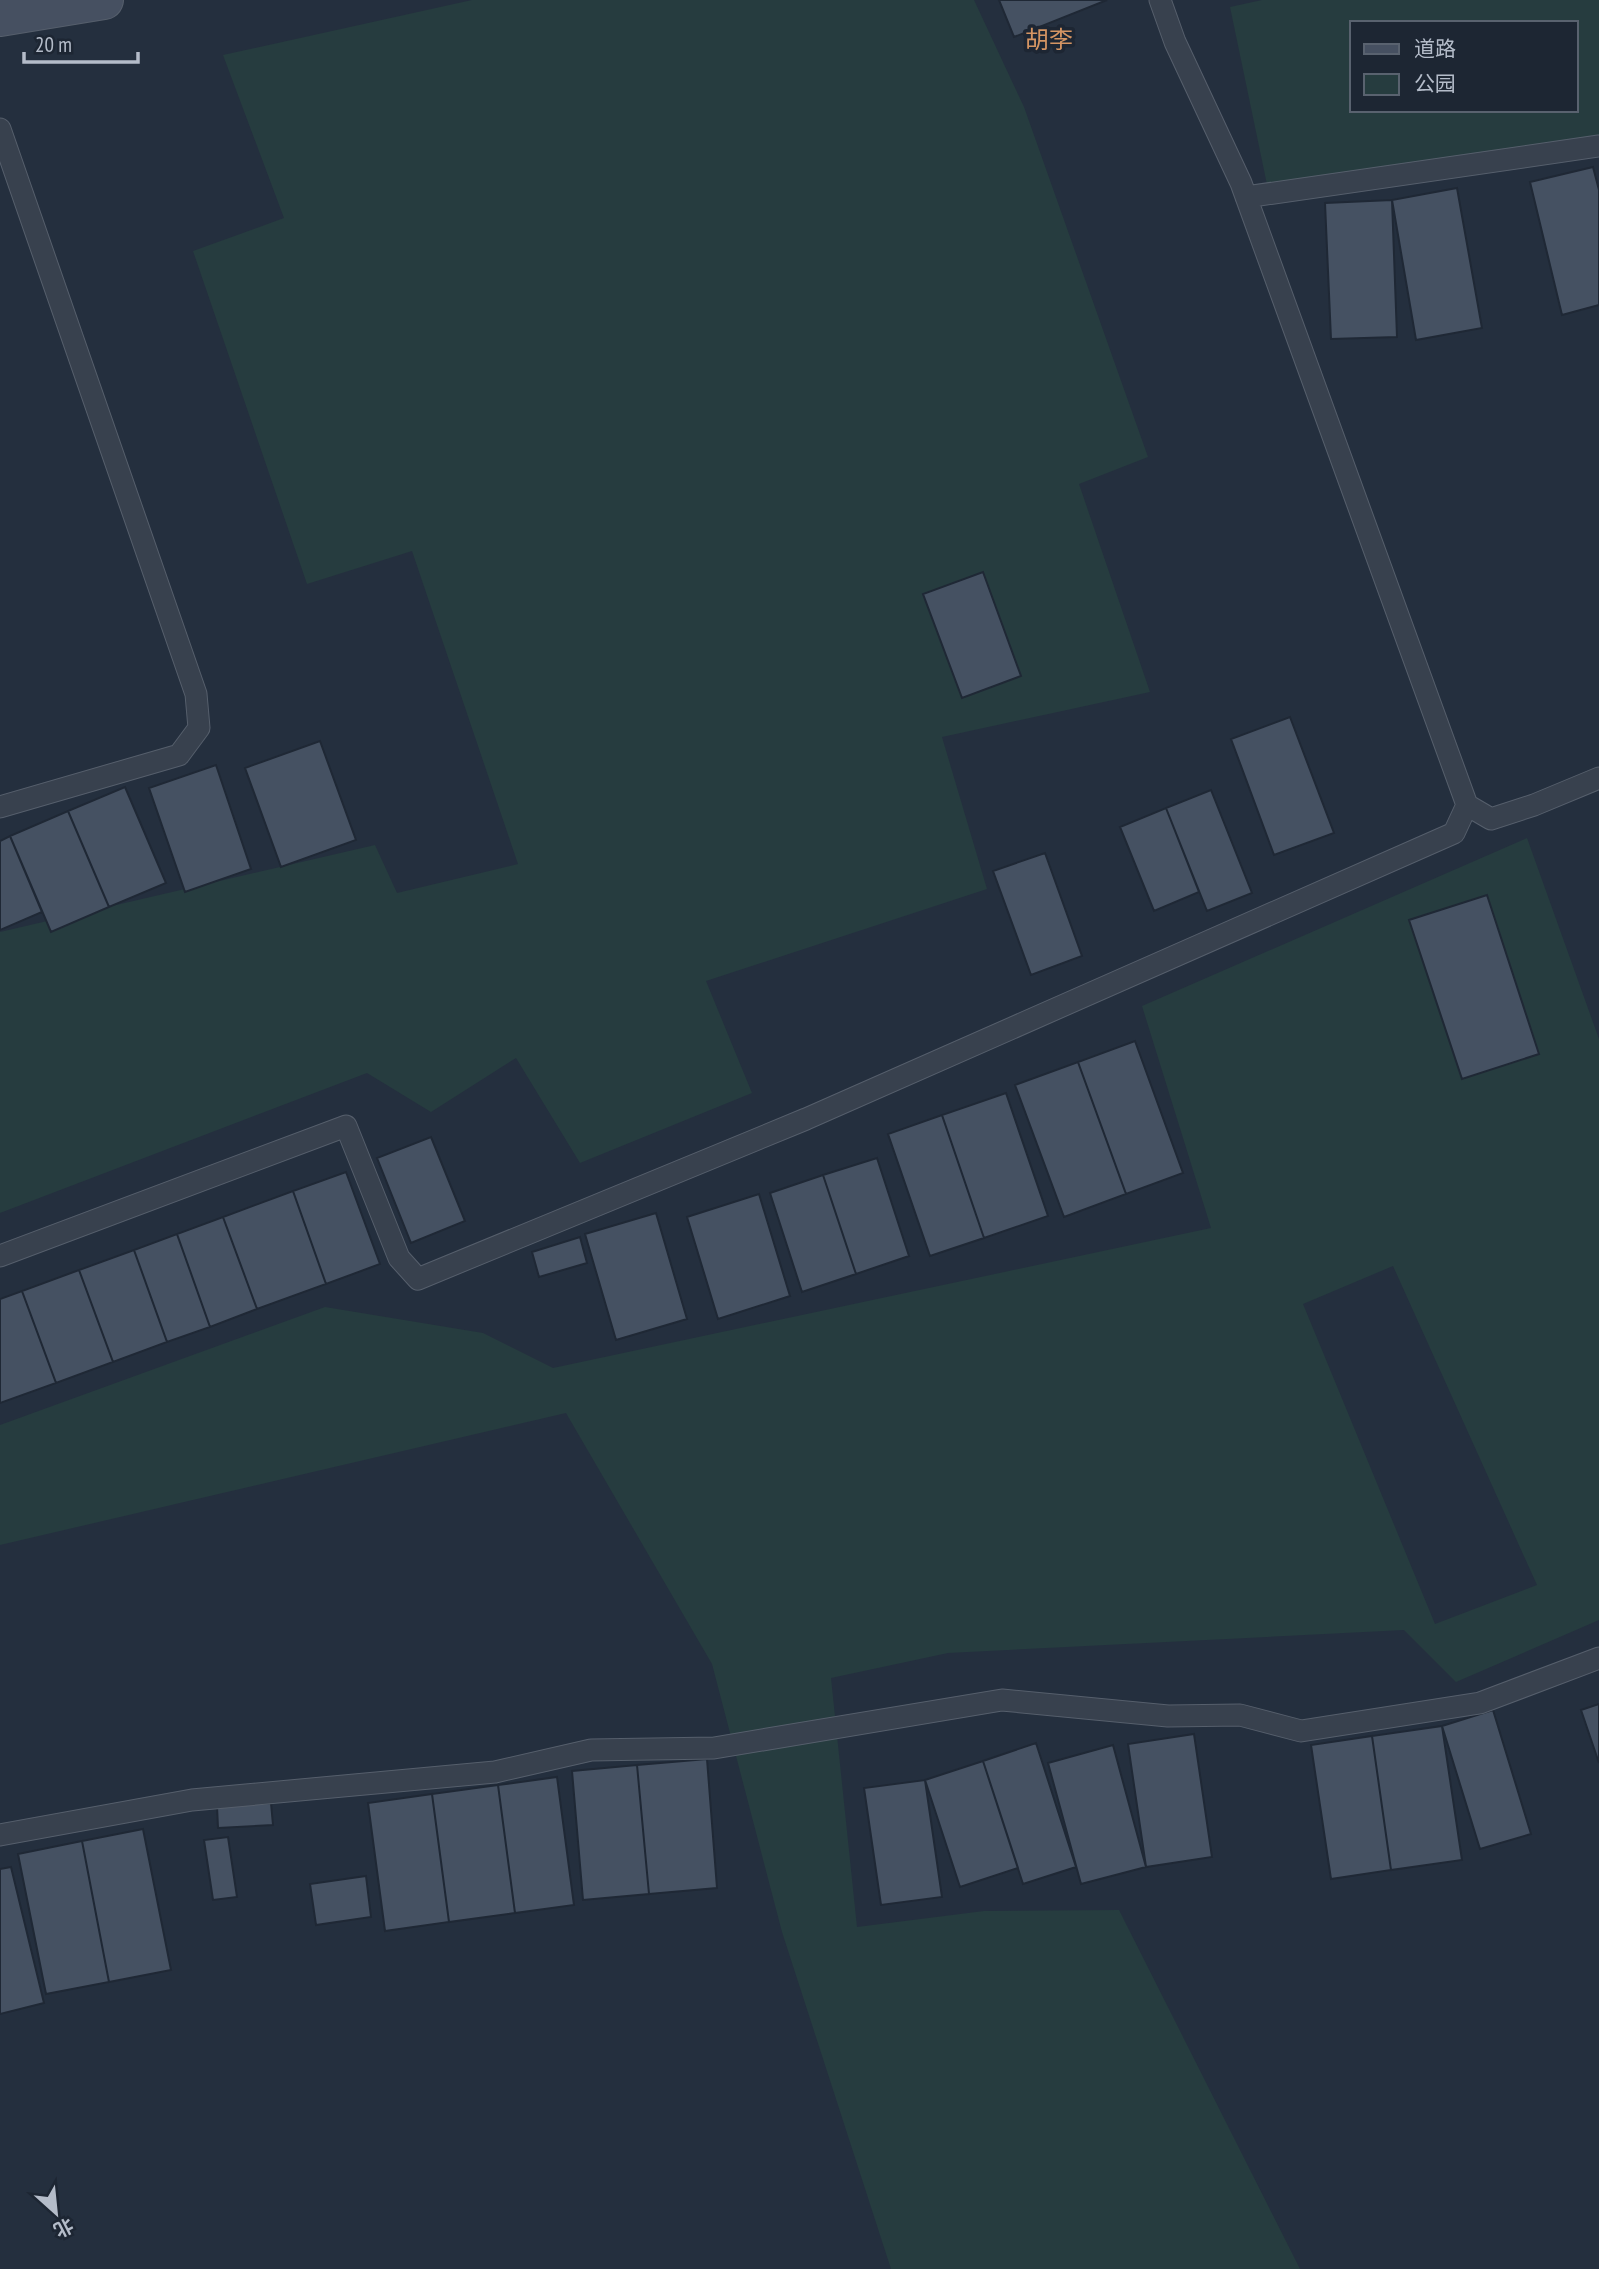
<svg xmlns="http://www.w3.org/2000/svg" width="1599" height="2269" font-family="'PT Sans Narrow','Noto Sans SC',sans-serif">
	<style>
		.green { fill: #263c3f; fill-rule: evenodd }
		.building { fill: #455162; stroke: #1f2835; stroke-width: 2 }
		.lines { fill: none; stroke-linecap: round; stroke-linejoin: round }
		.service-casing { stroke: #565f6c; stroke-width: 23 }
		.secondary-casing { stroke: #565f6c; stroke-width: 40 }
		.service { stroke: #38414e; stroke-width: 21 }
		.secondary { stroke: #465061; stroke-width: 38 }
		.labels { text-anchor: middle; dominant-baseline: central; stroke-width: 7; stroke-linejoin: round; paint-order: stroke }
		.quarter-label { font-size: 24px; fill: #d59563; stroke: #1d2633 }
	</style>
	<rect width="100%" height="100%" fill="#242f3e"/>
	<path class="green" d="M 472,0 L 974,0 L 1024,107 L 1148,457 L 1079,484 L 1150,692 L 942,737 L 987,889 L 706,981 L 752,1093 L 580,1163 L 516,1058 L 431,1112 L 367,1073 L 0,1213 L 0,932 L 375,845 L 397,893 L 518,864 L 412,551 L 307,584 L 193,251 L 284,218 L 223,55 Z
		M 1262,0 L 1599,0 L 1599,136 L 1427,172 L 1270,199 L 1230,7 ZM 1352,23 L 1576,23 L 1576,110 L 1352,110 Z
		M 1527,838 L 1599,1039 L 1599,1620 L 1456,1682 L 1404,1630 L 948,1653 L 831,1678 L 857,1927 L 984,1911 L 1119,1910 L 1300,2269 L 891,2269 L 782,1932 L 712,1664 L 566,1413 L 0,1545 L 0,1425 L 325,1307 L 483,1333 L 553,1368 L 1211,1228 L 1142,1006 ZM 1393,1266 L 1537,1585 L 1435,1624 L 1303,1304 Z"/>
	<path class="building" d="M 999,0 L 1107,0 L 1014,37 Z
		M 1593,167 L 1599,190 L 1599,305 L 1562,315 L 1530,182 Z
		M 1457,188 L 1482,328 L 1416,340 L 1392,200 Z
		M 1392,200 L 1397,337 L 1331,339 L 1325,203 Z
		M 983,572 L 1021,676 L 962,698 L 923,594 Z
		M 1290,717 L 1334,833 L 1274,855 L 1231,739 Z
		M 320,741 L 356,840 L 281,867 L 245,768 Z
		M 216,765 L 251,869 L 185,892 L 149,788 Z
		M 125,787 L 166,883 L 109,907 L 68,811 Z
		M 1211,790 L 1252,893 L 1207,911 L 1166,808 Z
		M 1166,808 L 1199,892 L 1154,911 L 1120,827 Z
		M 68,811 L 109,907 L 51,932 L 10,836 Z
		M 10,836 L 42,912 L 0,930 L 0,841 Z
		M 1045,853 L 1082,956 L 1031,975 L 993,871 Z
		M 1487,895 L 1539,1054 L 1462,1079 L 1409,920 Z
		M 1135,1041 L 1183,1173 L 1126,1194 L 1078,1062 Z
		M 1078,1062 L 1126,1194 L 1064,1217 L 1015,1085 Z
		M 1006,1093 L 1048,1216 L 984,1238 L 942,1115 Z
		M 942,1115 L 984,1238 L 930,1256 L 888,1134 Z
		M 431,1137 L 465,1221 L 411,1243 L 377,1158 Z
		M 877,1158 L 909,1256 L 856,1274 L 823,1175 Z
		M 346,1172 L 380,1264 L 326,1284 L 293,1191 Z
		M 823,1175 L 856,1274 L 802,1292 L 770,1193 Z
		M 293,1191 L 326,1284 L 257,1309 L 223,1217 Z
		M 759,1194 L 790,1296 L 718,1319 L 687,1217 Z
		M 656,1213 L 687,1319 L 616,1340 L 585,1234 Z
		M 223,1217 L 257,1309 L 210,1327 L 177,1234 Z
		M 177,1234 L 210,1327 L 167,1342 L 134,1250 Z
		M 580,1237 L 587,1263 L 539,1277 L 532,1252 Z
		M 134,1250 L 167,1342 L 113,1362 L 79,1270 Z
		M 79,1270 L 113,1362 L 56,1383 L 22,1291 Z
		M 22,1291 L 56,1383 L 0,1403 L 0,1299 Z
		M 1599,1704 L 1599,1763 L 1581,1710 Z
		M 1493,1710 L 1531,1834 L 1480,1849 L 1442,1726 Z
		M 1442,1726 L 1462,1860 L 1391,1870 L 1372,1736 Z
		M 1194,1734 L 1212,1857 L 1146,1867 L 1128,1744 Z
		M 1372,1736 L 1391,1870 L 1331,1879 L 1311,1745 Z
		M 1036,1743 L 1076,1867 L 1023,1884 L 983,1761 Z
		M 1113,1745 L 1146,1867 L 1081,1884 L 1048,1763 Z
		M 707,1759 L 717,1888 L 649,1894 L 637,1765 Z
		M 983,1761 L 1018,1868 L 960,1887 L 925,1780 Z
		M 637,1765 L 649,1894 L 583,1900 L 572,1771 Z
		M 557,1777 L 574,1905 L 515,1913 L 498,1785 Z
		M 925,1780 L 942,1897 L 881,1905 L 864,1788 Z
		M 498,1785 L 515,1913 L 449,1922 L 432,1794 Z
		M 432,1794 L 449,1922 L 385,1931 L 368,1803 Z
		M 271,1803 L 273,1825 L 218,1828 L 217,1806 Z
		M 143,1829 L 171,1970 L 109,1982 L 82,1841 Z
		M 228,1837 L 237,1897 L 213,1900 L 204,1840 Z
		M 82,1841 L 109,1982 L 46,1994 L 18,1854 Z
		M 11,1867 L 44,2003 L 0,2014 L 0,1869 Z
		M 366,1876 L 371,1917 L 316,1925 L 310,1884 Z"/>
	<g class="lines">
		<g class="service-casing">
			<path id="service" d="M 1160,0 L 1175,42 L 1241,183 L 1467,805 L 1491,819 L 1534,805 L 1599,778
				M 0,129 L 196,694 L 199,728 L 179,755 L 0,807
				M 1246,197 L 1599,146
				M 0,1256 L 346,1126 L 399,1258 L 418,1279 L 806,1119 L 1454,833 L 1467,805
				M 0,1835 L 192,1800 L 495,1772 L 591,1750 L 714,1748 L 1002,1700 L 1168,1716 L 1240,1715 L 1301,1731 L 1480,1703 L 1599,1658"/>
		</g>
		<g class="secondary-casing">
			<path id="secondary" d="M 0,17 L 104,0"/>
		</g>
		<use href="#service" class="service"/>
		<use href="#secondary" class="secondary"/>
	</g>
	<g class="labels">
		<g class="quarter-label">
			<text x="1049" y="39">胡李</text>
		</g>
	</g>
	<rect x="1350" y="21" width="228" height="91" fill="#1d2633" stroke="#59626f" stroke-width="2"/>
	<rect x="1364" y="44" width="35" height="10" fill="#465061" stroke="#59626f" stroke-width="2"/>
	<text x="1414" y="56" font-size="21" fill="#b4bcc9">道路</text>
	<rect x="1364" y="74" width="35" height="21" fill="#263c3f" stroke="#59626f" stroke-width="2"/>
	<text x="1414" y="91" font-size="21" fill="#b4bcc9">公园</text>
	<g transform="translate(56 2213) rotate(153)" stroke="#1d2633" stroke-width="5" paint-order="stroke">
	<path d="M0-5L12 26L0 18L-12 26Z" fill="#b4bcc9"/>
	<text y="-10" font-size="19" font-weight="bold" text-anchor="middle" fill="#b4bcc9">北</text>
	</g>
	<path d="M24 52v10h114v-10" fill="none" stroke="#b4bcc9" stroke-width="3.5"/>
	<text x="35" y="52" font-size="21" fill="#b4bcc9" stroke="#1d2633" stroke-width="5" paint-order="stroke">20 m</text>
</svg>
